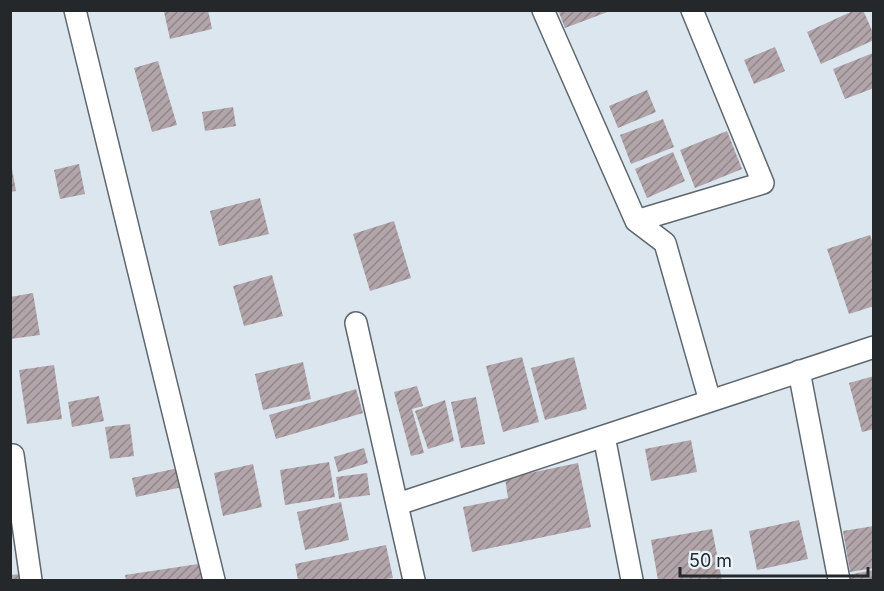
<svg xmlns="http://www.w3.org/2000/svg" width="884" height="591" font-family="Inter,sans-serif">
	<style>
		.building { fill: url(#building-hatch) }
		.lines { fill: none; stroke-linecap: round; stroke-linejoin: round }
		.minor-casing { stroke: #5e676e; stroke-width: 24 }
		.minor { stroke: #fff; stroke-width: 21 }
	</style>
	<defs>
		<pattern id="building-hatch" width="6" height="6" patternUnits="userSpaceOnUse" patternTransform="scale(1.5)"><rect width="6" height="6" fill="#b1a5aa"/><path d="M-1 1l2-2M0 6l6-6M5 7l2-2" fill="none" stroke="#90868b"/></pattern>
	</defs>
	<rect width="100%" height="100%" fill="#dbe6ee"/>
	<path class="building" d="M 168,10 L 208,10 L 212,29 L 170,39 L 164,12 Z
		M 558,10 L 610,10 L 610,11 L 565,28 Z
		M 855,10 L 863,10 L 874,35 L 874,40 L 821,64 L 807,32 Z
		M 775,47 L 785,71 L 754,84 L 744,60 Z
		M 873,53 L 874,88 L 845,99 L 833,69 Z
		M 158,61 L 177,125 L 152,132 L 134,68 Z
		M 647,90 L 656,112 L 618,128 L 609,106 Z
		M 233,107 L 236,126 L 205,131 L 202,112 Z
		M 663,119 L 674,147 L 631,164 L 620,135 Z
		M 727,131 L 742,169 L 695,188 L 680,150 Z
		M 673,152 L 685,181 L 647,198 L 635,169 Z
		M 10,158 L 16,191 L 10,192 Z
		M 79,164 L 85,194 L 60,199 L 54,170 Z
		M 260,198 L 269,234 L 219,246 L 210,211 Z
		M 394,221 L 411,278 L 370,291 L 353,234 Z
		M 870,235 L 874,246 L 874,306 L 849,314 L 827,249 Z
		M 272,275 L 283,316 L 244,326 L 233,286 Z
		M 33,293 L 40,335 L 10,339 L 10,297 Z
		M 522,357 L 539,422 L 503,432 L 486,366 Z
		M 574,357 L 587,409 L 545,420 L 531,368 Z
		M 303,362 L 311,399 L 263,410 L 255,374 Z
		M 54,365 L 62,419 L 27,424 L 19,370 Z
		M 874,376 L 874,429 L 862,432 L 849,383 Z
		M 417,386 L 423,406 L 412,409 L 424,453 L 411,456 L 394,392 Z
		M 356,389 L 363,413 L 276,439 L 269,415 Z
		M 99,396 L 104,421 L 72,427 L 68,402 Z
		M 476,397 L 485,444 L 461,448 L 451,402 Z
		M 445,400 L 454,441 L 428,449 L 415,411 Z
		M 130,424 L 134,456 L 110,459 L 105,427 Z
		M 691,440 L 697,472 L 651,481 L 645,449 Z
		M 364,448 L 368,463 L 338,472 L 334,457 Z
		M 329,462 L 335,497 L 285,505 L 280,470 Z
		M 578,463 L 591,527 L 472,552 L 463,507 L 508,498 L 505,478 Z
		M 253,464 L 262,507 L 223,516 L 214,473 Z
		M 183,467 L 187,486 L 136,497 L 132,478 Z
		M 367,473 L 370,495 L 339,499 L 336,477 Z
		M 341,502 L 349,540 L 305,550 L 297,512 Z
		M 799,520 L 808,559 L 757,570 L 749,531 Z
		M 874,526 L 874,568 L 850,572 L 843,531 Z
		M 712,529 L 722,580 L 658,580 L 651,540 Z
		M 386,545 L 393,578 L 382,580 L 298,580 L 295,564 Z
		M 205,563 L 207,580 L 126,580 L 125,575 Z
		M 874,570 L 874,580 L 848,580 L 847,575 Z
		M 20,574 L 21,580 L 10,580 L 10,575 Z"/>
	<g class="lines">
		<g class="minor-casing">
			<path id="minor" d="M 75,10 L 214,580
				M 543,10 L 636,221 L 665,243 L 710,401
				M 636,221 L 763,183 L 692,10
				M 356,323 L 414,580
				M 799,371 L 839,580
				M 604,436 L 632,580
				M 13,455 L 31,580
				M 398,504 L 874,347"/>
		</g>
		<use href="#minor" class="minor"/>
	</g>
	<rect width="884" height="591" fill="none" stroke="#24282b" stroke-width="24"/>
	<path d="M680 567v9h188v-9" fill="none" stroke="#24282b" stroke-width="3"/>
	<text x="689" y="567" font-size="18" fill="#24282b" stroke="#e8f3fb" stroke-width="4.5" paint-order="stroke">50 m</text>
</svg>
